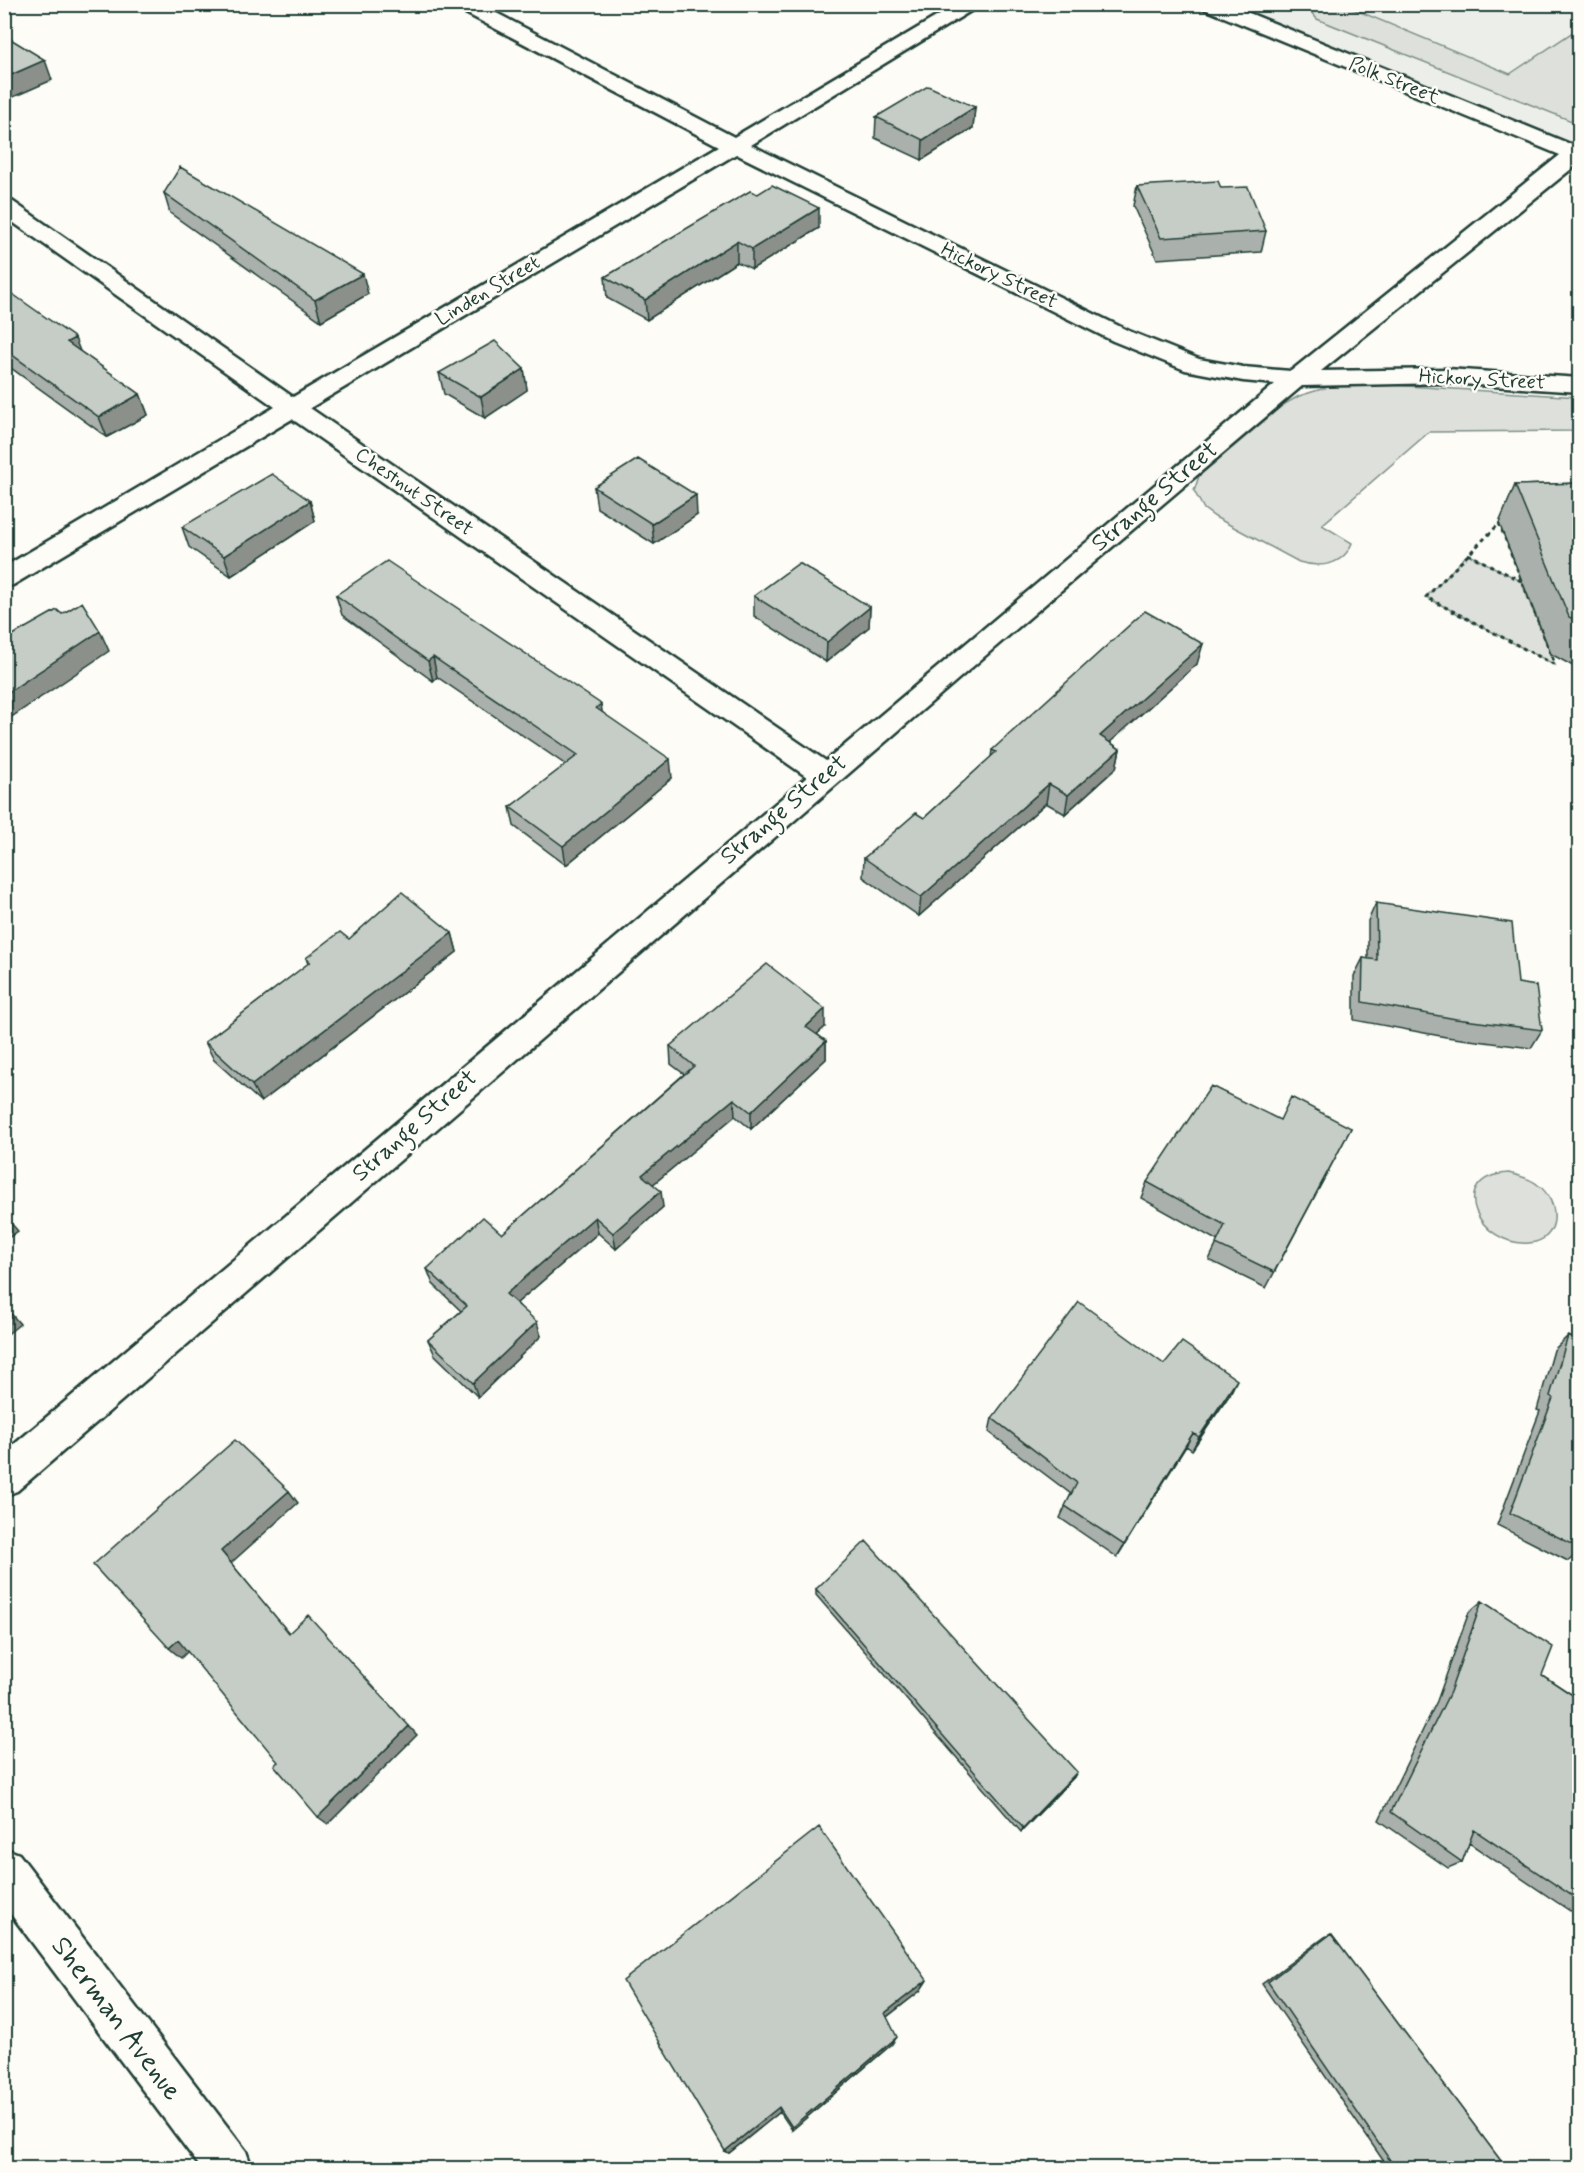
<svg xmlns="http://www.w3.org/2000/svg" width="1584" height="2173" font-family="Mynerve,sans-serif">
	<style>
		.built { fill: #eceee9 }
		.green { fill: #dde0db; stroke: #7e8e88; stroke-width: 1.5 }
		.lines { fill: none; stroke-linecap: round; stroke-linejoin: round }
		.minor-casing { stroke: #1f3d34; stroke-width: 5 }
		.tertiary-casing { stroke: #1f3d34; stroke-width: 5 }
		.path { stroke: #1f3d34; stroke-width: 3; stroke-dasharray: 4 4; stroke-linecap: butt }
		.minor { fill: #fdfcf7; fill-rule: evenodd }
		.tertiary { fill: #fdfcf7; fill-rule: evenodd }
		.wall { fill: #aab0ab; stroke: #1f3d34; stroke-width: 1.5 }
		.shaded-wall { fill: #8b908b; stroke: #1f3d34; stroke-width: 1.5 }
		.building { fill: #c6cdc7; stroke: #1f3d34; stroke-width: 1.5 }
		.labels { text-anchor: middle; dominant-baseline: central; stroke-width: 5; stroke-linejoin: round; paint-order: stroke }
		.far-street-label { font-size: 20px; fill: #1f3d34; stroke: #fdfcf7 }
		.street-label { font-size: 24px; fill: #1f3d34; stroke: #fdfcf7 }
		.near-street-label { font-size: 28px; fill: #1f3d34; stroke: #fdfcf7 }
	</style>
	<rect width="100%" height="100%" fill="#fdfcf7"/>
	<filter id="ink" filterUnits="userSpaceOnUse"><feTurbulence type="fractalNoise" baseFrequency=".0167" numOctaves="2"/><feDisplacementMap in="SourceGraphic" scale="12" xChannelSelector="R" yChannelSelector="G"/><feConvolveMatrix kernelMatrix="1 2 1 2 8 2 1 2 1" color-interpolation-filters="sRGB"/></filter>
	<g filter="url(#ink)">
		<path class="built" d="M 1209,5 L 1579,5 L 1579,156 Z"/>
		<path class="green" d="M 1318,5 L 1360,5 L 1353,9 L 1510,74 L 1579,28 L 1579,124 L 1317,19 L 1311,12 Z
			M 1376,384 L 1579,397 L 1579,431 L 1429,432 L 1322,525 L 1352,543 C 1343,566 1320,568 1299,562 L 1215,517 L 1204,509 L 1194,491 L 1199,476 L 1283,405 L 1299,396 L 1328,387 Z
			M 1468,554 L 1521,581 L 1555,665 L 1426,597 Z
			M 1509,1173 C 1519,1176 1530,1178 1538,1185 C 1560,1201 1562,1240 1529,1243 C 1478,1247 1445,1176 1509,1173 Z"/>
		<g class="lines">
			<g class="minor-casing">
				<path id="minor" d="M 454,4 L 479,4 L 734,137 L 958,4 L 982,4 L 751,145 L 1129,331 L 1199,359 L 1243,367 L 1291,371 L 1560,155 L 1202,8 L 1200,4 L 1227,4 L 1580,148 L 1580,162 L 1321,371 L 1447,369 L 1580,378 L 1580,392 L 1447,383 L 1302,386 L 1065,587 L 17,1491 L 4,1496 L 4,1453 L 807,777 L 292,419 L 13,585 L 4,588 L 4,567 L 275,407 L 4,216 L 4,200 L 12,201 L 293,397 L 719,146 L 456,8 ZM 736,154 L 1113,341 L 1185,370 L 1243,381 L 1275,384 L 826,761 L 310,408 Z"/>
			</g>
			<g class="tertiary-casing">
				<path id="tertiary" d="M 4,1848 L 19,1854 L 246,2151 L 252,2168 L 201,2168 L 4,1905 Z"/>
			</g>
			<path class="path" d="M 1502,521 L 1426,597 L 1555,665
				M 1499,523 L 1555,664
				M 1468,554 L 1521,581"/>
			<use href="#minor" class="minor"/>
			<use href="#tertiary" class="tertiary"/>
		</g>
		<path class="wall" d="M 975,107 L 973,128 L 922,160 L 875,138 L 876,117 Z
			M 1137,186 L 1221,188 L 1266,231 L 1261,252 L 1157,259 L 1133,206 Z
			M 750,191 L 819,228 L 752,269 L 737,262 L 647,320 L 607,298 L 605,277 Z
			M 164,193 L 368,294 L 321,321 L 170,213 Z
			M 4,288 L 81,352 L 140,394 L 148,415 L 107,437 L 4,363 Z
			M 524,369 L 527,390 L 485,418 L 444,394 L 439,373 Z
			M 1580,483 L 1580,670 L 1551,654 L 1499,523 L 1515,485 Z
			M 594,487 L 697,515 L 654,544 L 597,508 Z
			M 310,501 L 315,521 L 231,576 L 189,547 L 182,527 Z
			M 336,595 L 602,712 L 672,778 L 566,865 L 514,826 L 510,807 L 566,765 L 437,677 L 433,681 L 342,615 Z
			M 754,596 L 870,607 L 869,627 L 826,662 L 754,616 Z
			M 1197,664 L 1110,742 L 1120,749 L 1116,768 L 1065,814 L 1046,803 L 919,916 L 863,877 L 864,858 L 924,818 L 991,757 L 992,750 Z
			M 1376,903 L 1518,983 L 1542,1030 L 1531,1048 L 1446,1037 L 1354,1020 L 1354,976 L 1363,958 L 1368,959 L 1368,921 Z
			M 452,933 L 457,952 L 261,1102 L 214,1060 L 205,1042 L 308,964 L 306,958 L 349,939 Z
			M 825,1027 L 817,1034 L 826,1041 L 826,1059 L 751,1129 L 735,1116 L 653,1184 L 663,1207 L 616,1249 L 598,1233 L 517,1303 L 541,1336 L 478,1397 L 435,1355 L 428,1340 L 461,1311 L 433,1284 L 427,1269 L 502,1234 L 684,1074 L 671,1064 L 670,1046 Z
			M 1280,1120 L 1351,1128 L 1266,1288 L 1209,1260 L 1218,1241 L 1141,1198 L 1147,1182 Z
			M 1568,1336 L 1580,1341 L 1580,1552 L 1568,1561 L 1497,1525 L 1540,1411 L 1537,1410 L 1554,1350 Z
			M 1164,1364 L 1230,1394 L 1192,1450 L 1186,1446 L 1117,1557 L 1060,1518 L 1071,1494 L 989,1432 L 992,1418 Z
			M 816,1589 L 1074,1777 L 1021,1832 L 816,1595 Z
			M 1482,1601 L 1542,1675 L 1580,1700 L 1580,1908 L 1570,1911 L 1469,1843 L 1462,1862 L 1448,1868 L 1379,1820 L 1437,1701 L 1469,1612 Z
			M 1331,1934 L 1507,2169 L 1389,2169 L 1262,1984 L 1325,1937 Z
			M 927,1980 L 920,1991 L 887,2017 L 892,2044 L 792,2130 L 780,2112 L 729,2153 L 725,2151 Z"/>
		<path class="shaded-wall" d="M 45,60 L 52,80 L 4,101 L 4,78 Z
			M 975,107 L 973,128 L 922,160 L 923,140 Z
			M 819,208 L 819,228 L 752,269 L 752,249 Z
			M 737,241 L 737,262 L 647,320 L 645,300 Z
			M 363,274 L 368,294 L 321,321 L 315,300 Z
			M 75,338 L 83,359 L 67,342 Z
			M 524,369 L 527,390 L 485,418 L 481,397 Z
			M 140,394 L 148,415 L 107,437 L 99,417 Z
			M 696,495 L 697,515 L 654,544 L 652,524 Z
			M 310,501 L 315,521 L 231,576 L 224,556 Z
			M 870,607 L 869,627 L 826,662 L 827,642 Z
			M 100,631 L 109,651 L 4,722 L 4,695 Z
			M 1203,644 L 1197,664 L 1096,755 L 1100,736 Z
			M 433,657 L 437,677 L 433,681 L 428,661 Z
			M 601,704 L 604,724 L 596,708 Z
			M 1120,749 L 1116,768 L 1065,814 L 1068,795 Z
			M 670,759 L 672,778 L 566,865 L 563,846 Z
			M 1049,784 L 1046,803 L 919,916 L 921,897 Z
			M 452,933 L 457,952 L 261,1102 L 252,1085 Z
			M 825,1009 L 825,1027 L 806,1044 L 806,1027 Z
			M 826,1041 L 826,1059 L 751,1129 L 751,1112 Z
			M 734,1099 L 735,1116 L 645,1191 L 642,1175 Z
			M 661,1191 L 663,1207 L 616,1249 L 613,1233 Z
			M 4,1215 L 18,1231 L 4,1241 Z
			M 595,1217 L 598,1233 L 510,1309 L 506,1294 Z
			M 7,1309 L 20,1324 L 4,1337 L 4,1311 Z
			M 537,1322 L 541,1336 L 478,1397 L 473,1383 Z
			M 1237,1380 L 1230,1394 L 1192,1450 L 1199,1437 Z
			M 1193,1433 L 1186,1446 L 1117,1557 L 1124,1545 Z
			M 289,1491 L 298,1503 L 231,1563 L 298,1644 L 221,1551 Z
			M 178,1640 L 189,1650 L 181,1658 L 169,1648 Z
			M 409,1726 L 417,1735 L 328,1824 L 318,1817 Z
			M 1077,1772 L 1074,1777 L 1021,1832 L 1023,1828 Z
			M 927,1980 L 920,1991 L 880,2022 L 885,2013 Z
			M 897,2037 L 892,2044 L 792,2130 L 792,2127 Z
			M 779,2107 L 780,2112 L 729,2153 L 725,2151 Z"/>
		<path class="building" d="M 4,35 L 45,60 L 4,78 Z
			M 928,86 L 975,107 L 923,140 L 876,117 Z
			M 180,167 L 363,274 L 315,300 L 164,193 Z
			M 1218,181 L 1221,188 L 1248,187 L 1266,231 L 1161,238 L 1137,186 Z
			M 772,185 L 819,208 L 752,249 L 737,241 L 645,300 L 605,277 L 750,191 L 758,194 Z
			M 4,288 L 75,338 L 67,342 L 140,394 L 99,417 L 4,349 Z
			M 495,341 L 524,369 L 481,397 L 439,373 Z
			M 638,459 L 696,495 L 652,524 L 594,487 Z
			M 272,474 L 310,501 L 224,556 L 182,527 Z
			M 1580,483 L 1580,622 L 1569,617 L 1515,485 Z
			M 387,561 L 601,704 L 596,708 L 670,759 L 563,846 L 510,807 L 578,755 L 433,657 L 428,661 L 336,595 Z
			M 799,563 L 870,607 L 827,642 L 754,596 Z
			M 82,602 L 100,631 L 4,695 L 4,649 L 8,647 L 4,644 L 4,640 L 57,610 L 62,614 Z
			M 1145,611 L 1203,644 L 1100,736 L 1120,749 L 1068,795 L 1049,784 L 921,897 L 864,858 L 916,813 L 924,818 L 996,752 L 992,750 Z
			M 402,892 L 452,933 L 252,1085 L 205,1042 L 310,962 L 306,958 L 340,932 L 349,939 Z
			M 1376,903 L 1512,923 L 1518,983 L 1536,986 L 1542,1030 L 1456,1019 L 1362,1002 L 1363,958 L 1377,960 Z
			M 767,964 L 825,1009 L 806,1027 L 826,1041 L 751,1112 L 734,1099 L 642,1175 L 661,1191 L 613,1233 L 595,1217 L 506,1294 L 537,1322 L 473,1383 L 428,1340 L 467,1306 L 427,1269 L 483,1217 L 502,1234 L 694,1066 L 670,1046 Z
			M 1211,1086 L 1280,1120 L 1291,1097 L 1351,1128 L 1274,1272 L 1216,1244 L 1225,1225 L 1147,1182 Z
			M 1079,1302 L 1164,1364 L 1182,1342 L 1237,1380 L 1199,1437 L 1193,1433 L 1124,1545 L 1065,1506 L 1077,1483 L 992,1418 Z
			M 1568,1336 L 1580,1341 L 1580,1548 L 1510,1513 L 1553,1398 L 1550,1396 Z
			M 235,1440 L 289,1491 L 221,1551 L 289,1633 L 308,1615 L 409,1726 L 318,1817 L 274,1765 L 278,1762 L 178,1640 L 169,1648 L 93,1565 Z
			M 866,1541 L 1077,1772 L 1023,1828 L 816,1589 Z
			M 1482,1601 L 1553,1647 L 1542,1675 L 1580,1700 L 1580,1901 L 1474,1830 L 1462,1862 L 1391,1812 L 1450,1692 Z
			M 819,1827 L 927,1980 L 885,2013 L 897,2037 L 792,2127 L 779,2107 L 725,2151 L 623,1981 Z
			M 1331,1934 L 1507,2169 L 1396,2169 L 1268,1982 Z"/>
	</g>
	<g class="labels">
		<g class="far-street-label">
			<text transform="translate(1394 81) rotate(22)">Polk Street</text>
			<text transform="translate(999 276) rotate(26)">Hickory Street</text>
			<text transform="translate(488 291) rotate(-31)">Linden Street</text>
			<text transform="translate(1482 380) rotate(3)">Hickory Street</text>
			<text transform="translate(414 492) rotate(35)">Chestnut Street</text>
		</g>
		<g class="street-label">
			<text transform="translate(1155 497) rotate(-40)">Strange Street</text>
			<text transform="translate(784 810) rotate(-40)">Strange Street</text>
			<text transform="translate(415 1126) rotate(-41)">Strange Street</text>
		</g>
		<g class="near-street-label">
			<text transform="translate(116 2019) rotate(53)">Sherman Avenue</text>
		</g>
	</g>
	<rect width="1584" height="2173" fill="none" stroke="#fdfcf7" stroke-width="24"/>
	<rect x="12" y="12" width="1560" height="2149" fill="none" stroke="#1f3d34" stroke-width="2" filter="url(#ink)"/>
</svg>
